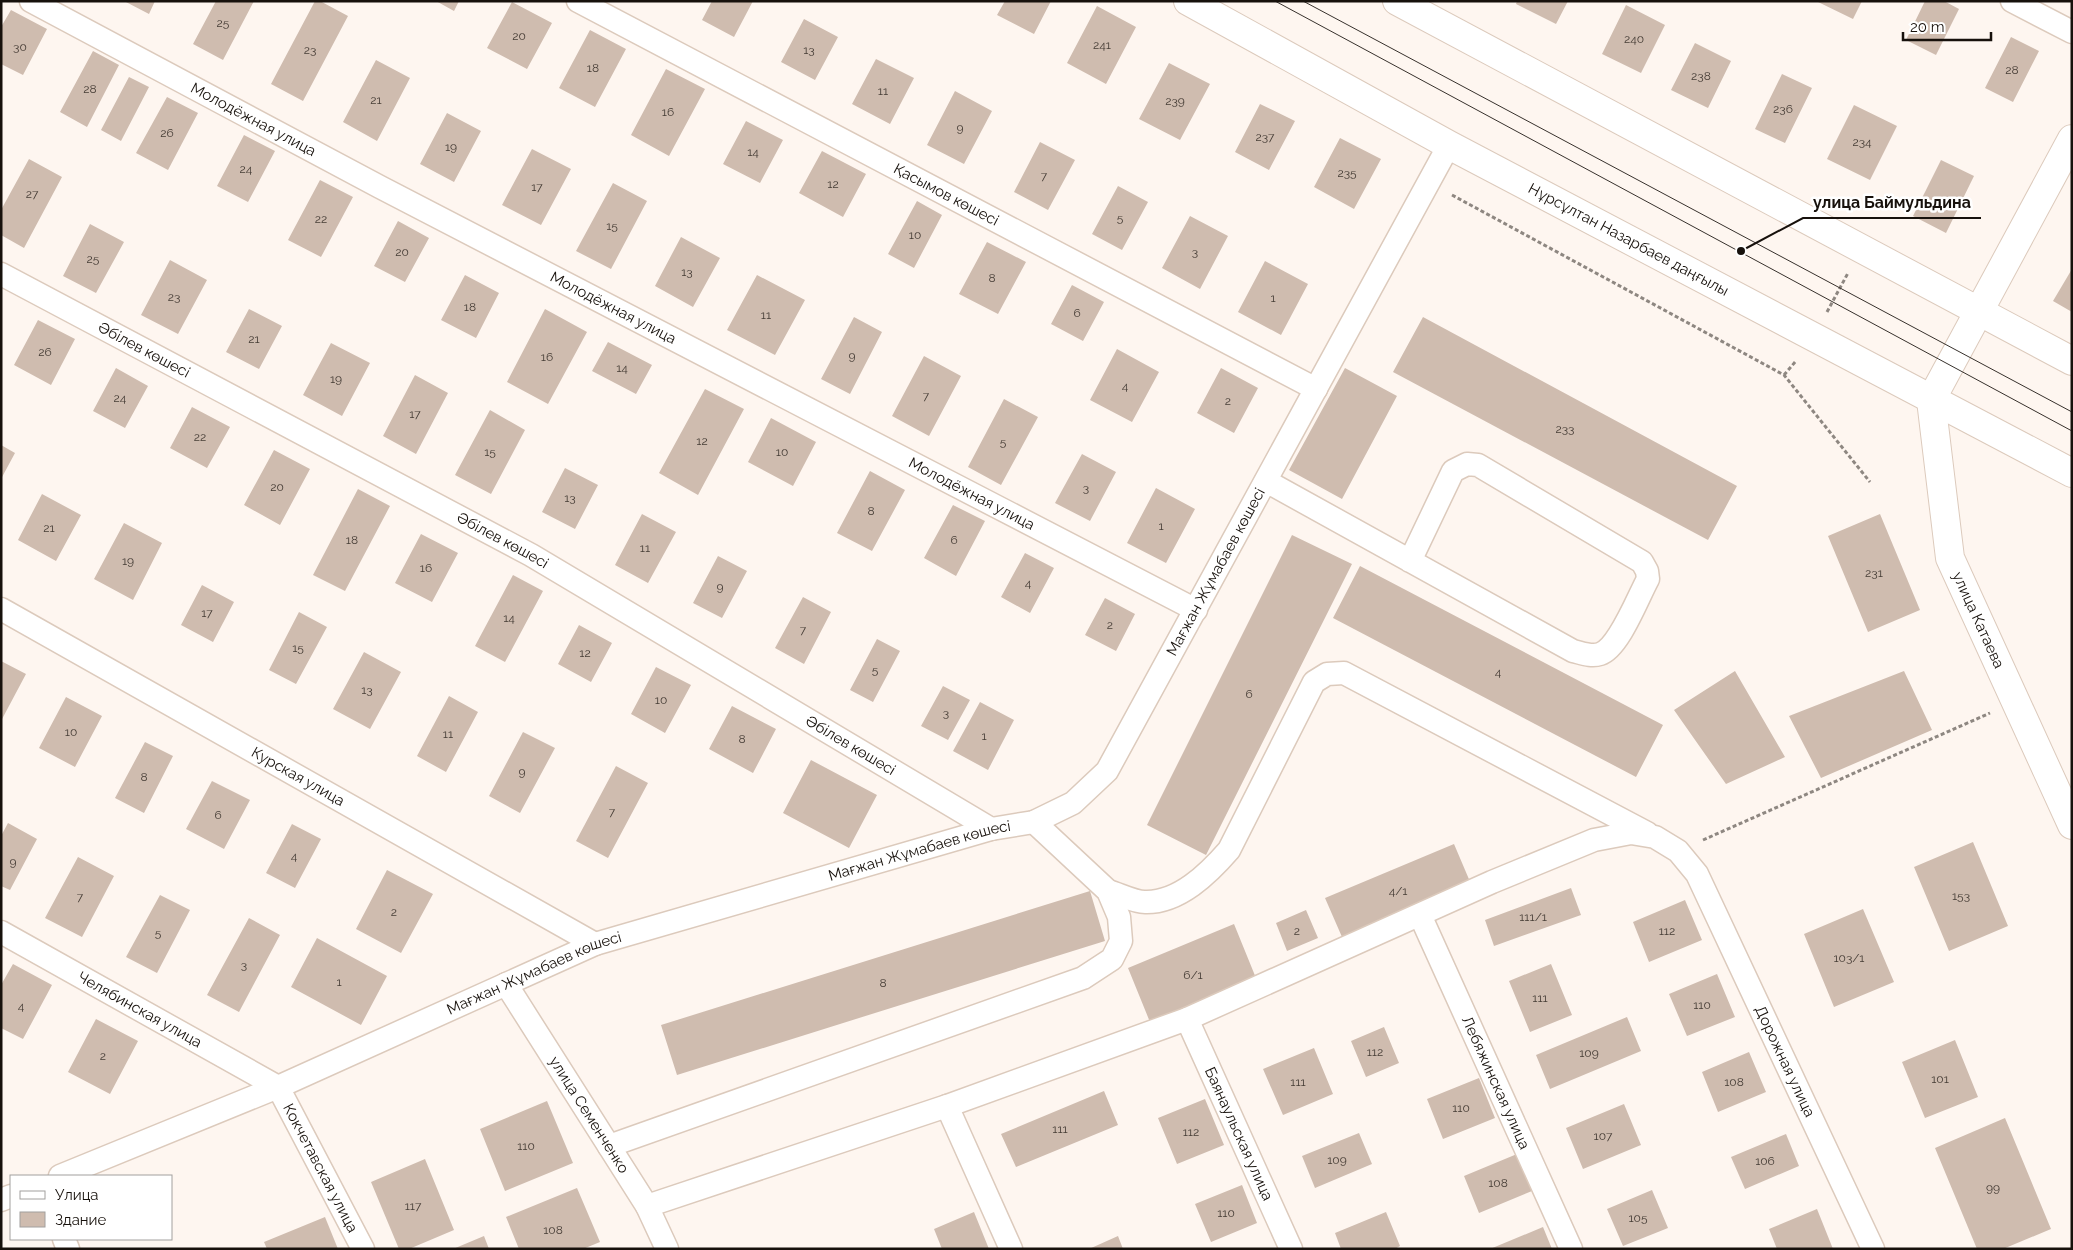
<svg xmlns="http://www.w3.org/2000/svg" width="2073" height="1250" font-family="Raleway,sans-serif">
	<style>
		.building { fill: #cfbcaf }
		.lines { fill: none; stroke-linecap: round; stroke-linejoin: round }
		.street-casing { stroke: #dccabc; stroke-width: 25 }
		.secondary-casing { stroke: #dccabc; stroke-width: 30 }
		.primary-casing { stroke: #dccabc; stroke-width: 30 }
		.path { stroke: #8e8781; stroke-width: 3; stroke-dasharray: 4 2.5; stroke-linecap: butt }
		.street { stroke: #fff; stroke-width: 22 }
		.secondary { stroke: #fff; stroke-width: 28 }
		.primary { stroke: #fff; stroke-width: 28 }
		.tram { stroke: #37312c; stroke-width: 1 }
		.labels { text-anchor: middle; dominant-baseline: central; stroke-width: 5; stroke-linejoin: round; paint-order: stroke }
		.number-label { font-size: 12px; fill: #453c35 }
		.street-label { font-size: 15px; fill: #17110c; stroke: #fff }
		.leader { fill: none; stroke: #17110c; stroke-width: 2 }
		.callout-dot { fill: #17110c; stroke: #fff; stroke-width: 2 }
		.callout-label { font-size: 16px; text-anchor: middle; font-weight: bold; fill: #17110c; stroke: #fff; stroke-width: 5; stroke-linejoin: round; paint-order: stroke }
	</style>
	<rect width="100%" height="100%" fill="#fef6f0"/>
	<path class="building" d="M 124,1 L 155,1 L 149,14 Z
		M 216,1 L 254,1 L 223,60 L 193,44 Z
		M 315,1 L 320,1 L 348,16 L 303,101 L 271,84 Z
		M 436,1 L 459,1 L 454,11 Z
		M 712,1 L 753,1 L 734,37 L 702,20 Z
		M 1005,1 L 1051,1 L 1034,34 L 997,15 Z
		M 1517,1 L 1568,1 L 1556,24 L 1516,4 Z
		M 1816,1 L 1862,1 L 1853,19 Z
		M 1925,1 L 1944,1 L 1959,9 L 1936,55 L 1906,40 Z
		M 512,2 L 552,23 L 527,69 L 487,48 Z
		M 1626,5 L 1665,25 L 1641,73 L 1602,54 Z
		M 1097,6 L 1136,27 L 1106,84 L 1067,63 Z
		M 11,10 L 47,29 L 23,75 L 1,64 L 1,27 Z
		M 804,19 L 838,37 L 815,80 L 781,62 Z
		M 590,30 L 626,49 L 595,107 L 559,88 Z
		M 2011,37 L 2039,51 L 2013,102 L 1985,88 Z
		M 1695,43 L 1731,61 L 1708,108 L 1671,90 Z
		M 93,51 L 119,65 L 87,127 L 60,112 Z
		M 876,59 L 914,78 L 890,124 L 852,104 Z
		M 376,60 L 410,78 L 377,141 L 343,122 Z
		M 1169,63 L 1210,84 L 1180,140 L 1139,119 Z
		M 666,69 L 705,89 L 669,156 L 631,135 Z
		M 1782,74 L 1812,88 L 1785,143 L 1755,129 Z
		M 129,77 L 149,87 L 121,141 L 101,130 Z
		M 955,91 L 992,111 L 964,164 L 927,145 Z
		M 167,97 L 198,113 L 168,170 L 136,153 Z
		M 1260,104 L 1295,121 L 1269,170 L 1235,152 Z
		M 1854,105 L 1897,126 L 1870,180 L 1827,159 Z
		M 447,113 L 481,131 L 454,182 L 420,164 Z
		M 746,121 L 783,140 L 760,183 L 723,164 Z
		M 244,135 L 275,151 L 248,202 L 217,186 Z
		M 1340,138 L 1381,159 L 1354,209 L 1314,187 Z
		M 1040,142 L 1075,160 L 1048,210 L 1014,192 Z
		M 532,149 L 571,169 L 541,225 L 502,205 Z
		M 822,151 L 866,174 L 843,217 L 799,193 Z
		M 29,159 L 62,177 L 24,248 L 1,235 L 1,210 Z
		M 1941,160 L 1974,176 L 1946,233 L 1913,216 Z
		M 320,180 L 353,197 L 321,257 L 288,240 Z
		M 613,183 L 647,201 L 611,269 L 576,251 Z
		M 1118,186 L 1148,202 L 1122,250 L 1092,234 Z
		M 917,201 L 942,215 L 914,268 L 888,254 Z
		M 1190,216 L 1228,236 L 1200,289 L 1162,268 Z
		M 398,221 L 429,238 L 405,282 L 374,266 Z
		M 90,224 L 124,242 L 96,293 L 63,276 Z
		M 681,237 L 720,258 L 693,307 L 655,286 Z
		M 987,242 L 1026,262 L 998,314 L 959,294 Z
		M 170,260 L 207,280 L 178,334 L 141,315 Z
		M 1265,261 L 1308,284 L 1281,335 L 1238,312 Z
		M 2072,269 L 2072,312 L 2053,301 Z
		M 465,275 L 499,293 L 476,338 L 441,320 Z
		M 757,275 L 805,300 L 775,355 L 727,330 Z
		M 1072,285 L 1104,302 L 1083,341 L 1051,324 Z
		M 249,309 L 282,326 L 259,369 L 226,352 Z
		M 545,309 L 587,332 L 548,404 L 507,382 Z
		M 854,317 L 882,332 L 850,394 L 821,379 Z
		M 1423,317 L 1737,486 L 1708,540 L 1393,372 Z
		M 38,320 L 75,339 L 51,385 L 14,365 Z
		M 608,342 L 652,365 L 636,394 L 592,371 Z
		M 331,343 L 370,363 L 342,416 L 303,395 Z
		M 1117,349 L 1159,372 L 1132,422 L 1090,400 Z
		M 924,356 L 961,376 L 929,436 L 892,416 Z
		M 116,368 L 148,386 L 125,428 L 93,411 Z
		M 1221,368 L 1258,388 L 1234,433 L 1197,413 Z
		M 1345,368 L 1397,396 L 1342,499 L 1289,470 Z
		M 415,375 L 448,393 L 416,454 L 383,436 Z
		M 705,389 L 744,409 L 698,495 L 659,473 Z
		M 1004,399 L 1038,417 L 1001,485 L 968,467 Z
		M 192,407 L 230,427 L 207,468 L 170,448 Z
		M 490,410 L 525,430 L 491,494 L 455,475 Z
		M 771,418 L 816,442 L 793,486 L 748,462 Z
		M 1,445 L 15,453 L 1,479 Z
		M 274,450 L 310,469 L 280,525 L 244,505 Z
		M 1082,454 L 1116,472 L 1090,521 L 1055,503 Z
		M 565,468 L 598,485 L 575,529 L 542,512 Z
		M 870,471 L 905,490 L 872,551 L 837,533 Z
		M 1156,488 L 1195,509 L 1166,563 L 1127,543 Z
		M 358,489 L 390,506 L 345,591 L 313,575 Z
		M 42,494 L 81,515 L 56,561 L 18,540 Z
		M 953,505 L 985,521 L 956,576 L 924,558 Z
		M 642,514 L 676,532 L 648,583 L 615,565 Z
		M 1880,514 L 1920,610 L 1868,632 L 1828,536 Z
		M 124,523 L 162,543 L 133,600 L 94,579 Z
		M 421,534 L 458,553 L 432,602 L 395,583 Z
		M 1292,535 L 1352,564 L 1206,855 L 1147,825 Z
		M 1025,553 L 1054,568 L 1030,613 L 1001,597 Z
		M 718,556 L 747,571 L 722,618 L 693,603 Z
		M 1360,566 L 1663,725 L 1636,777 L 1333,618 Z
		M 513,575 L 543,591 L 505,662 L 475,646 Z
		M 202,585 L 234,602 L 213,642 L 181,625 Z
		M 803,597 L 831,612 L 804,664 L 775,648 Z
		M 1105,598 L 1135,614 L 1116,651 L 1085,635 Z
		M 299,612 L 327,627 L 296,684 L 269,670 Z
		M 579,625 L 612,643 L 591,682 L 558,664 Z
		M 877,639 L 900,651 L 873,702 L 850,690 Z
		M 364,652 L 401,672 L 370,729 L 333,709 Z
		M 1,661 L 26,674 L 1,721 Z
		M 656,667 L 691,685 L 665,733 L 631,714 Z
		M 1735,671 L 1785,757 L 1726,784 L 1674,710 Z
		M 1904,671 L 1932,730 L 1821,778 L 1789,716 Z
		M 943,686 L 970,700 L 948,740 L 921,726 Z
		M 449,696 L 478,712 L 446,772 L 417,756 Z
		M 66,697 L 102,716 L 75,767 L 39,748 Z
		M 980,702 L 1014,720 L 988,770 L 953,751 Z
		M 732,706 L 776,729 L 753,773 L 709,749 Z
		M 523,732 L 555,748 L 520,813 L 489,796 Z
		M 145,742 L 173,756 L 144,813 L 115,798 Z
		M 811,760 L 877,795 L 849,848 L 783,813 Z
		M 616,766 L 648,783 L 608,858 L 576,841 Z
		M 212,781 L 250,800 L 224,849 L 186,829 Z
		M 8,823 L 37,839 L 10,890 L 1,886 L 1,836 Z
		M 292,824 L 321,839 L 295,888 L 266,873 Z
		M 1973,842 L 2008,926 L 1949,951 L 1914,867 Z
		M 1454,844 L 1471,884 L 1342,937 L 1325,898 Z
		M 78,857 L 114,876 L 82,937 L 45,918 Z
		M 387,870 L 433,894 L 401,953 L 356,929 Z
		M 1571,888 L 1581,915 L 1494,946 L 1485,920 Z
		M 1090,891 L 1105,941 L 677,1075 L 661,1025 Z
		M 160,895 L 190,910 L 157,973 L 126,957 Z
		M 1685,900 L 1702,940 L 1649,962 L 1633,922 Z
		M 1863,909 L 1894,982 L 1834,1007 L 1804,934 Z
		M 1306,910 L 1318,938 L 1287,951 L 1276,923 Z
		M 249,918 L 280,935 L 239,1012 L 207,995 Z
		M 1234,924 L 1258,983 L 1152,1027 L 1128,968 Z
		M 317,938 L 387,976 L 361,1025 L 291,987 Z
		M 13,964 L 52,985 L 23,1039 L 1,1028 L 1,985 Z
		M 1551,964 L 1572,1015 L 1530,1032 L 1509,981 Z
		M 1717,974 L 1735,1017 L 1687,1036 L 1669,994 Z
		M 1627,1017 L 1641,1051 L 1550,1089 L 1536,1055 Z
		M 96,1019 L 138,1041 L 110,1094 L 68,1072 Z
		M 1384,1027 L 1399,1063 L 1366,1077 L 1351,1041 Z
		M 1955,1040 L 1978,1097 L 1925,1118 L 1902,1062 Z
		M 1314,1048 L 1333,1094 L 1283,1115 L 1263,1069 Z
		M 1749,1052 L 1766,1092 L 1718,1112 L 1702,1072 Z
		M 1479,1078 L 1495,1118 L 1443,1139 L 1427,1099 Z
		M 1104,1091 L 1118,1125 L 1016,1167 L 1001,1134 Z
		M 1205,1099 L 1224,1145 L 1177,1164 L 1158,1118 Z
		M 547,1101 L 573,1163 L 505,1191 L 480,1129 Z
		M 1624,1104 L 1641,1145 L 1583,1169 L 1566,1128 Z
		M 2005,1118 L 2051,1229 L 2003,1249 L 1977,1249 L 1935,1148 Z
		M 1359,1133 L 1372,1164 L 1315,1188 L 1302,1156 Z
		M 1786,1134 L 1799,1166 L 1745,1189 L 1731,1157 Z
		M 1517,1154 L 1532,1191 L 1479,1213 L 1464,1176 Z
		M 425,1159 L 454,1230 L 409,1249 L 399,1249 L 371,1182 Z
		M 1242,1185 L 1257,1223 L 1211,1242 L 1195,1204 Z
		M 577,1188 L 600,1242 L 583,1249 L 519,1249 L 506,1217 Z
		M 1652,1190 L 1668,1228 L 1623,1246 L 1607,1209 Z
		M 1817,1209 L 1833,1249 L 1777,1249 L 1769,1229 Z
		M 974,1212 L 989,1249 L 942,1249 L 934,1229 Z
		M 1386,1212 L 1400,1246 L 1395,1249 L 1341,1249 L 1335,1233 Z
		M 325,1217 L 338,1249 L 267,1249 L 264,1242 Z
		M 1543,1227 L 1552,1249 L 1490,1249 Z
		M 484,1236 L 489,1249 L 453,1249 Z
		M 1118,1236 L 1123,1249 L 1089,1249 Z"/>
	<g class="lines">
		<g class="street-casing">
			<g id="street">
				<path id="s1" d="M 31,1 L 380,187 L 1196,610"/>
				<path id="s2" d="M 578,1 L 1316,389"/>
				<path d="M 2012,1 L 2072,32"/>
				<path id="s3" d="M 1,274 L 531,555 L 991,829"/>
				<path d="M 1266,481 L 1573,651 C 1582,653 1591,657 1600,654 C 1619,648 1638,597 1648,579 L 1647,571 L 1642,562 L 1478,465 L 1467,464 L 1453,471 L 1410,561"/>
				<path id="s4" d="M 1,609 L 595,944"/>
				<path d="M 1108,891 C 1119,894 1134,902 1145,902 C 1179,903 1209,873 1229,850 L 1314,682 L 1327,674 L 1344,673 L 1647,833"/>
				<path id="s5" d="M 1420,915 L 1571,1249"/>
				<path id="s6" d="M 1,932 L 278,1087 L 363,1249"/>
				<path id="s7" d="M 506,984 L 647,1206 L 667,1249"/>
				<path id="s8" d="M 1187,1019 L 1291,1249"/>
				<path d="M 947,1106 L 1011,1249"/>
				<path d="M 609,1146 L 1083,978 L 1112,959 L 1121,941 L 1119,917 L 1108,891 L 1034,822"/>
				<path id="s9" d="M 60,1176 L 278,1087 L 595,944 L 991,829 L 1034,822 L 1073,803 L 1107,771 L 1449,145"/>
				<path d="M 1,1200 L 11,1196"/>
				<path id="s10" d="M 647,1206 L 947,1106 L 1187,1019 L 1492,882 L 1594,840 L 1631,833 L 1655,837 L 1678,851 L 1697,874 L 1873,1249"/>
				<path d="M 64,1239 L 68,1249"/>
			</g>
		</g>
		<g class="secondary-casing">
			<g id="secondary">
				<path id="s11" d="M 2072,139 L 1931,400 L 1950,558 L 2072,825"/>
			</g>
		</g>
		<g class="primary-casing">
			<g id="primary">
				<path id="s12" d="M 1188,1 L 1449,145 L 2072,473"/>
				<path d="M 1397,1 L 2072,361"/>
			</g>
		</g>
		<path class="path" d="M 1452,195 L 1784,375 L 1870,482
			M 1827,312 L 1848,273
			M 1784,375 L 1796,361
			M 1703,840 L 1990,713"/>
		<use href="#street" class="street"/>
		<use href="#secondary" class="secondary"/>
		<use href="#primary" class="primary"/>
		<path class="tram" d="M 1275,1 L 2072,431
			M 1303,1 L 2072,412"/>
	</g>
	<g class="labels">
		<g class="number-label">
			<text x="223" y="23">25</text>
			<text x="519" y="36">20</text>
			<text x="1634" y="39">240</text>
			<text x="1102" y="45">241</text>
			<text x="20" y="47">30</text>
			<text x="310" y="50">23</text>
			<text x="809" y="50">13</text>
			<text x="593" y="68">18</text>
			<text x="2012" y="70">28</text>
			<text x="1701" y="76">238</text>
			<text x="90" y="89">28</text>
			<text x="883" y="91">11</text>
			<text x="376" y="100">21</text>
			<text x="1175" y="101">239</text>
			<text x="1783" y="109">236</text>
			<text x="668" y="112">16</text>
			<text x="960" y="128">9</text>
			<text x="167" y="133">26</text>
			<text x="1265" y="137">237</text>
			<text x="1862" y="142">234</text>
			<text x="451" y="147">19</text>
			<text x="753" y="152">14</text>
			<text x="246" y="169">24</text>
			<text x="1347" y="173">235</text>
			<text x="1044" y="176">7</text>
			<text x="833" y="184">12</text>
			<text x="537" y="187">17</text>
			<text x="32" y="194">27</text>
			<text x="1120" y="218">5</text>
			<text x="321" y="219">22</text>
			<text x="612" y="226">15</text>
			<text x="915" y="235">10</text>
			<text x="402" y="252">20</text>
			<text x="1195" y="252">3</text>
			<text x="93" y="259">25</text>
			<text x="687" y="272">13</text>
			<text x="992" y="278">8</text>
			<text x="174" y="297">23</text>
			<text x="1273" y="298">1</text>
			<text x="470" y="307">18</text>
			<text x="1077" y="313">6</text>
			<text x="766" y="315">11</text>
			<text x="254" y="339">21</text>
			<text x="45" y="352">26</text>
			<text x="852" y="356">9</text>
			<text x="547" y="357">16</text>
			<text x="622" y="368">14</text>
			<text x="336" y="379">19</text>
			<text x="1125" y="386">4</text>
			<text x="926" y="396">7</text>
			<text x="120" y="398">24</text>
			<text x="1228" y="401">2</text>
			<text x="415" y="414">17</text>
			<text x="1565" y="429">233</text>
			<text x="200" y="437">22</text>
			<text x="702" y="441">12</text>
			<text x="1003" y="442">5</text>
			<text x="490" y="452">15</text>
			<text x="782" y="452">10</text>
			<text x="277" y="487">20</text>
			<text x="1086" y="488">3</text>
			<text x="570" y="498">13</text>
			<text x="871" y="511">8</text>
			<text x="1161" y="526">1</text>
			<text x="49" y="528">21</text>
			<text x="352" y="540">18</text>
			<text x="954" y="540">6</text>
			<text x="645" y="548">11</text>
			<text x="128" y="561">19</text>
			<text x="426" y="568">16</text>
			<text x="1874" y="573">231</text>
			<text x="1028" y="583">4</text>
			<text x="720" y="587">9</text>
			<text x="207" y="613">17</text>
			<text x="509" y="618">14</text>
			<text x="1110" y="625">2</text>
			<text x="803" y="630">7</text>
			<text x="298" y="648">15</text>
			<text x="585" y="653">12</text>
			<text x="875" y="670">5</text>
			<text x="1498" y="672">4</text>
			<text x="367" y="690">13</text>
			<text x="1249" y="694">6</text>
			<text x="661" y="700">10</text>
			<text x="946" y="713">3</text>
			<text x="71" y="732">10</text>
			<text x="448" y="734">11</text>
			<text x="984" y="736">1</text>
			<text x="742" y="739">8</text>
			<text x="522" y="772">9</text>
			<text x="144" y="777">8</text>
			<text x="612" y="812">7</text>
			<text x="218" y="815">6</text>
			<text x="294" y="856">4</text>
			<text x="13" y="862">9</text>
			<text x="1398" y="891">4/1</text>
			<text x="1961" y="896">153</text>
			<text x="80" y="897">7</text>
			<text x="394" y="912">2</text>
			<text x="1533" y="917">111/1</text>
			<text x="1297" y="931">2</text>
			<text x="1667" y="931">112</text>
			<text x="158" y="933">5</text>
			<text x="1849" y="958">103/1</text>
			<text x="244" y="965">3</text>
			<text x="1193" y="975">6/1</text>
			<text x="339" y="982">1</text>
			<text x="883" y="983">8</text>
			<text x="1540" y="998">111</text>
			<text x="1702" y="1005">110</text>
			<text x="21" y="1006">4</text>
			<text x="1375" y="1052">112</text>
			<text x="1589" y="1053">109</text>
			<text x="103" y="1056">2</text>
			<text x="1940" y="1079">101</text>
			<text x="1298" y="1082">111</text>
			<text x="1734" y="1082">108</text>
			<text x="1461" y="1108">110</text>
			<text x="1060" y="1129">111</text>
			<text x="1191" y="1132">112</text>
			<text x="1603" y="1136">107</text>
			<text x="526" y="1146">110</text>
			<text x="1337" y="1160">109</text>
			<text x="1765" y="1161">106</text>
			<text x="1498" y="1183">108</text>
			<text x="1993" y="1188">99</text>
			<text x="413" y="1206">117</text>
			<text x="1226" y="1213">110</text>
			<text x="1638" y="1218">105</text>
			<text x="553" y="1230">108</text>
		</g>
		<g class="street-label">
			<text stroke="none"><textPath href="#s1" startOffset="252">Молодёжная улица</textPath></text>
			<text stroke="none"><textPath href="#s2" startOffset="416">Қасымов көшесі</textPath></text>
			<text stroke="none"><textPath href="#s12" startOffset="501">Нұрсұлтан Назарбаев даңғылы</textPath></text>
			<text stroke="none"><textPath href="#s1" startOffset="658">Молодёжная улица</textPath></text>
			<text stroke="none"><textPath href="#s3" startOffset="162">Әбілев көшесі</textPath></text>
			<text stroke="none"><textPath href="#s1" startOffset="1062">Молодёжная улица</textPath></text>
			<text stroke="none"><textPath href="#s3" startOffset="568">Әбілев көшесі</textPath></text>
			<text stroke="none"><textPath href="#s9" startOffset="1356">Мағжан Жұмабаев көшесі</textPath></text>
			<text stroke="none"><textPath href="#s11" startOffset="524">улица Катаева</textPath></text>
			<text stroke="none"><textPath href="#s3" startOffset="972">Әбілев көшесі</textPath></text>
			<text stroke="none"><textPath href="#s4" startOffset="341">Курская улица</textPath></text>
			<text stroke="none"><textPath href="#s9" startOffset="921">Мағжан Жұмабаев көшесі</textPath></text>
			<text stroke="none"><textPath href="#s9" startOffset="516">Мағжан Жұмабаев көшесі</textPath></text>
			<text stroke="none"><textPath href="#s6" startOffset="159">Челябинская улица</textPath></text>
			<text stroke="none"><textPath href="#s10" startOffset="1342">Дорожная улица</textPath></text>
			<text stroke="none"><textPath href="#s5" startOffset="184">Лебяжинская улица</textPath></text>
			<text stroke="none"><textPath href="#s7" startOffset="155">улица Семенченко</textPath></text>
			<text stroke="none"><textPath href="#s8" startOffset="126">Баянаульская улица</textPath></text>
			<text stroke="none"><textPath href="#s6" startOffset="409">Кокчетавская улица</textPath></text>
		</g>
	</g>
	<path class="leader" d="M1741 251L1803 218H1981"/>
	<circle class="callout-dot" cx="1741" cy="251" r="5"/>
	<g class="callout-label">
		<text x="1892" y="208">улица Баймульдина</text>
	</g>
	<rect width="2073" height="1250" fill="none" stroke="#17110c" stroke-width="5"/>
	<rect x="10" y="1175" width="162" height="65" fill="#ffffff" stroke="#a2a09e"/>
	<rect x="20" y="1191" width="25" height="8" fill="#ffffff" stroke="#a2a09e"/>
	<text x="55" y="1200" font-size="15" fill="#17110c">Улица</text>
	<rect x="20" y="1212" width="25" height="15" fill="#cfbcaf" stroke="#a2a09e"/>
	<text x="55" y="1225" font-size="15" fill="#17110c">Здание</text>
	<path d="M1903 32v8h88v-8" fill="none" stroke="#17110c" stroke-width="2.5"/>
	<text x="1910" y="32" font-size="15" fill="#17110c" stroke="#ffffff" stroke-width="4" paint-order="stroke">20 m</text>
</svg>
